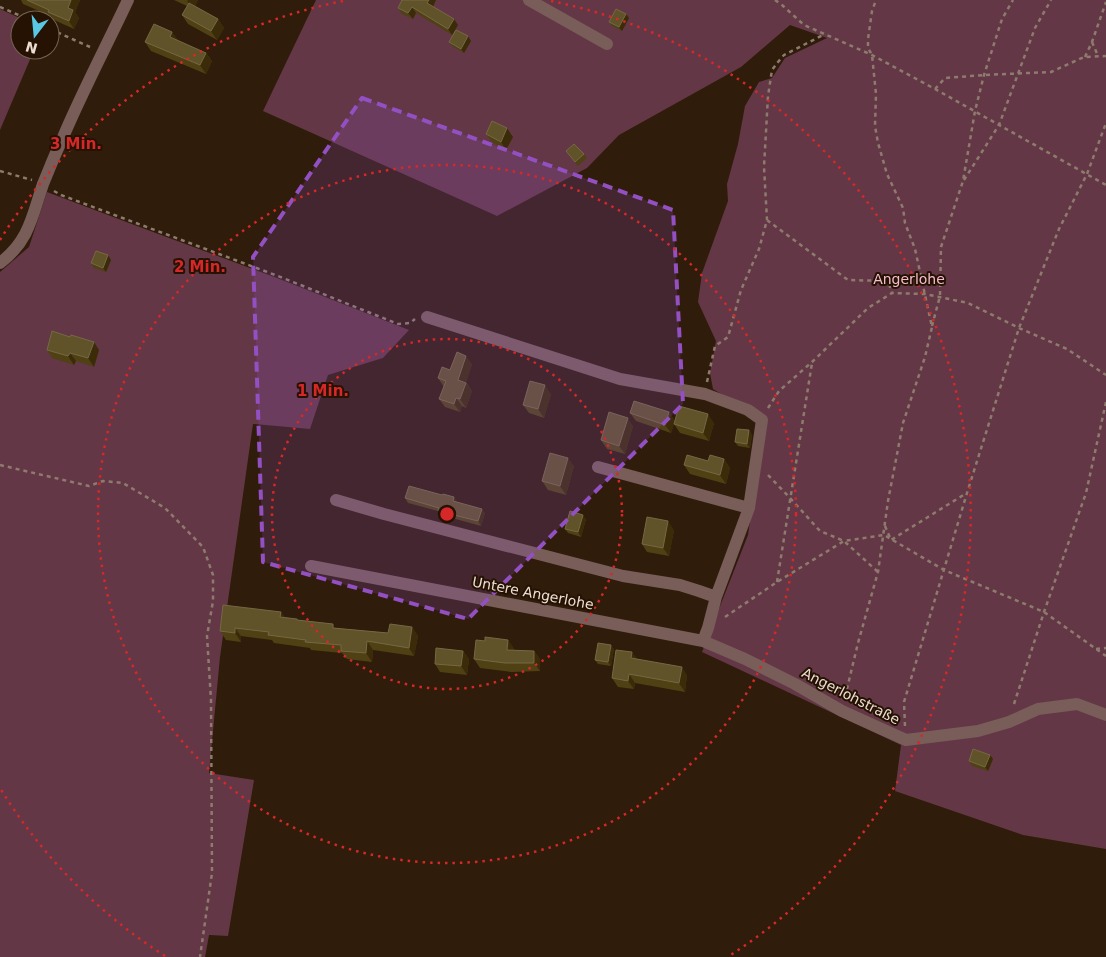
<svg xmlns="http://www.w3.org/2000/svg" width="1106" height="957" font-family="'DejaVu Sans',sans-serif">
	<style>
		.green { fill: #633746 }
		.lines { fill: none; stroke-linecap: round; stroke-linejoin: round }
		.path { stroke: #8d7c6d; stroke-width: 2.5; stroke-dasharray: 4 4; stroke-linecap: butt }
		.minor { stroke: #785d59; stroke-width: 12 }
		.wall { fill: #4f4114 }
		.shaded-wall { fill: #3b2b08 }
		.building { fill: #605229; stroke: #766844 }
		.marked { fill: #9250c3; fill-opacity: 0.2; stroke: #9250c3; stroke-width: 4; stroke-dasharray: 10 6; stroke-linejoin: round }
		.ring { fill: none; stroke: #d62828; stroke-width: 2.5; stroke-dasharray: 2.5 5 }
		.labels { text-anchor: middle; dominant-baseline: central; stroke-width: 4; stroke-linejoin: round; paint-order: stroke }
		.park-label { font-size: 14px; fill: #f4becf; stroke: #251202 }
		.street-label { font-size: 14px; fill: #ecded3; stroke: #251202 }
		.centre { fill: #d62828; stroke: #251202; stroke-width: 2.5 }
		.ring-label { font-size: 15px; text-anchor: middle; font-weight: bold; fill: #d62828; stroke: #251202; stroke-width: 4; stroke-linejoin: round; paint-order: stroke }
	</style>
	<rect width="100%" height="100%" fill="#301c0a"/>
	<path class="green" d="M 316,0 L 1106,0 L 1106,849 L 1023,835 L 895,791 L 901,745 L 702,652 L 748,535 L 765,416 L 726,397 L 713,389 L 710,373 L 716,341 L 698,302 L 702,273 L 728,201 L 727,184 L 738,144 L 745,106 L 759,82 L 772,78 L 785,58 L 827,38 L 790,25 L 741,67 L 619,135 L 587,168 L 497,216 L 263,111 Z
		M 0,9 L 24,20 L 20,20 L 20,50 L 34,50 L 0,130 Z
		M 47,192 L 145,229 L 277,278 L 409,330 L 383,358 L 328,375 L 310,429 L 253,424 L 220,657 L 209,773 L 254,780 L 228,936 L 209,935 L 205,957 L 0,957 L 0,272 L 29,247 Z"/>
	<g class="lines">
		<path class="path" d="M 775,0 L 782,5 L 804,25 L 872,55 L 935,89 L 1106,185
			M 0,7 L 30,20
			M 50,29 L 90,47
			M 1092,42 L 1098,56
			M 1085,57 L 1092,42 L 1106,2
			M 935,89 L 945,78 L 984,75 L 1051,72 L 1084,57 L 1106,56
			M 0,171 L 32,180
			M 964,180 L 999,125 L 1035,28 L 1051,0
			M 54,191 L 61,195 L 278,276 L 398,324 L 410,323 L 415,319
			M 767,220 L 848,280 L 888,281 L 892,293
			M 932,326 L 940,296 L 941,247 L 963,181 L 975,111 L 984,75 L 1002,19 L 1013,0
			M 707,382 L 715,346 L 728,337 L 741,290 L 759,249 L 767,220 L 764,167 L 768,96 L 772,70 L 778,62 L 784,55 L 825,34
			M 768,408 L 779,391 L 812,362 L 868,308 L 892,293 L 925,294 L 968,303 L 1019,328 L 1067,349 L 1106,375
			M 0,465 L 89,486 L 103,481 L 123,483 L 165,508 L 203,547 L 213,575 L 213,601 L 207,636 L 211,700 L 212,873 L 200,957
			M 768,475 L 791,499 L 820,531 L 844,541 L 878,572
			M 885,526 L 891,540 L 965,494
			M 777,582 L 812,363
			M 725,617 L 777,582 L 844,541 L 884,535 L 944,570 L 1044,612 L 1106,656
			M 1096,649 L 1106,648
			M 845,697 L 858,643 L 878,572 L 888,501 L 903,423 L 925,357 L 932,327 L 915,249 L 905,223 L 903,208 L 887,174 L 878,143 L 875,126 L 876,94 L 872,55 L 868,48 L 868,39 L 872,11 L 876,0
			M 1014,704 L 1044,612 L 1086,493 L 1106,402
			M 905,726 L 904,702 L 967,493 L 1019,328 L 1059,229 L 1087,174 L 1106,123"/>
		<path class="minor" d="M 529,0 L 607,44
			M 0,263 C 29,241 32,217 43,184 C 49,170 54,156 61,142 C 81,94 106,47 128,0
			M 427,317 L 620,379 L 705,394 L 748,410 L 762,420 L 749,508 L 716,597 L 708,628 L 703,641
			M 598,467 L 749,508
			M 336,500 L 384,514 L 623,576 L 680,585 L 699,591 L 716,597
			M 311,566 L 703,641 L 745,659 L 795,684 L 842,711 L 906,740 L 978,731 L 1009,722 L 1038,709 L 1077,704 L 1106,715"/>
	</g>
	<path class="wall" d="M 21,0 L 80,0 L 75,12 L 79,18 L 74,29 L 54,20 L 51,16 L 23,4 Z
		M 174,0 L 198,0 L 195,6 L 218,19 L 224,28 L 217,40 L 188,24 L 182,15 L 187,6 Z
		M 402,0 L 436,0 L 433,6 L 458,25 L 452,35 L 416,13 L 413,19 L 402,14 L 398,8 Z
		M 626,14 L 629,18 L 622,31 L 612,26 L 609,22 Z
		M 172,32 L 178,41 L 206,53 L 212,61 L 206,74 L 151,51 L 145,42 Z
		M 471,41 L 464,53 L 452,46 L 449,42 Z
		M 486,134 L 513,137 L 506,150 L 492,142 Z
		M 566,151 L 584,154 L 587,158 L 578,166 Z
		M 111,260 L 106,272 L 94,268 L 91,263 Z
		M 70,337 L 99,350 L 94,367 L 76,361 L 74,365 L 52,358 L 47,350 Z
		M 472,364 L 466,382 L 472,391 L 466,408 L 462,406 L 460,412 L 445,407 L 439,399 L 444,387 L 438,378 L 450,370 Z
		M 551,394 L 544,418 L 529,413 L 523,405 Z
		M 669,412 L 675,421 L 671,433 L 636,421 L 630,413 Z
		M 714,423 L 709,441 L 680,433 L 674,424 Z
		M 633,426 L 625,454 L 607,449 L 601,440 Z
		M 749,430 L 752,435 L 750,448 L 738,446 L 735,442 Z
		M 724,459 L 730,468 L 726,484 L 690,474 L 684,465 L 708,461 Z
		M 574,466 L 566,495 L 548,490 L 542,481 Z
		M 405,498 L 457,501 L 457,502 L 485,513 L 481,526 L 441,515 L 438,511 L 408,503 Z
		M 586,519 L 581,537 L 568,533 L 565,529 Z
		M 674,530 L 669,556 L 647,552 L 642,544 Z
		M 281,612 L 285,618 L 336,628 L 388,633 L 412,627 L 418,636 L 414,656 L 373,650 L 372,662 L 347,659 L 342,653 L 311,650 L 310,648 L 274,643 L 272,640 L 241,636 L 241,642 L 226,640 L 220,631 Z
		M 514,648 L 514,650 L 534,651 L 540,659 L 540,671 L 511,672 L 480,668 L 474,659 Z
		M 614,649 L 611,666 L 598,664 L 595,660 Z
		M 463,651 L 469,659 L 467,675 L 440,672 L 435,664 Z
		M 637,659 L 687,675 L 685,692 L 635,683 L 634,689 L 618,687 L 612,678 Z
		M 990,755 L 993,759 L 988,771 L 972,766 L 969,761 Z"/>
	<path class="shaded-wall" d="M 71,0 L 80,0 L 75,12 L 79,18 L 74,29 L 69,21 L 68,8 Z
		M 188,0 L 198,0 L 193,10 L 187,1 Z
		M 429,0 L 436,0 L 432,9 L 427,3 Z
		M 412,7 L 416,13 L 413,19 L 408,13 Z
		M 626,14 L 629,18 L 622,31 L 619,27 Z
		M 218,19 L 224,28 L 217,40 L 211,31 Z
		M 454,19 L 458,25 L 452,35 L 448,29 Z
		M 172,32 L 178,40 L 176,46 L 170,37 Z
		M 468,36 L 471,41 L 464,53 L 461,49 Z
		M 206,53 L 212,61 L 206,74 L 200,65 Z
		M 507,128 L 513,137 L 506,150 L 501,142 Z
		M 108,255 L 111,260 L 106,272 L 103,268 Z
		M 94,342 L 99,350 L 94,367 L 88,358 Z
		M 70,353 L 76,361 L 74,365 L 68,356 Z
		M 466,356 L 472,364 L 464,388 L 458,380 Z
		M 466,383 L 472,391 L 466,408 L 460,399 Z
		M 545,385 L 551,394 L 544,418 L 538,409 Z
		M 456,398 L 462,406 L 460,412 L 454,404 Z
		M 669,412 L 675,421 L 671,433 L 665,425 Z
		M 708,414 L 714,423 L 709,441 L 703,433 Z
		M 628,418 L 633,426 L 625,454 L 619,446 Z
		M 749,430 L 752,435 L 750,448 L 747,444 Z
		M 568,458 L 574,466 L 566,495 L 560,486 Z
		M 724,459 L 730,468 L 726,484 L 720,475 Z
		M 454,497 L 457,501 L 456,506 L 453,501 Z
		M 482,509 L 485,513 L 481,526 L 478,521 Z
		M 583,515 L 586,519 L 581,537 L 578,532 Z
		M 668,521 L 674,530 L 669,556 L 663,548 Z
		M 281,612 L 287,620 L 280,617 Z
		M 412,627 L 418,636 L 414,656 L 409,648 Z
		M 235,628 L 241,636 L 241,642 L 235,633 Z
		M 508,640 L 514,648 L 513,659 L 507,650 Z
		M 367,641 L 373,650 L 372,662 L 366,653 Z
		M 611,645 L 614,649 L 611,666 L 608,662 Z
		M 463,651 L 469,659 L 467,675 L 461,666 Z
		M 534,651 L 540,659 L 540,671 L 534,663 Z
		M 632,652 L 638,660 L 631,658 Z
		M 682,667 L 687,675 L 685,692 L 679,683 Z
		M 629,674 L 635,683 L 634,689 L 628,681 Z
		M 990,755 L 993,759 L 988,771 L 985,767 Z"/>
	<path class="building" d="M 27,0 L 71,0 L 68,8 L 73,10 L 69,21 L 48,12 L 49,10 Z
		M 402,0 L 429,0 L 427,3 L 454,19 L 448,29 L 412,7 L 408,13 L 398,8 Z
		M 189,3 L 218,19 L 211,31 L 182,15 Z
		M 616,9 L 626,14 L 619,27 L 609,22 Z
		M 154,24 L 172,32 L 170,37 L 206,53 L 200,65 L 145,42 Z
		M 456,30 L 468,36 L 461,49 L 449,42 Z
		M 492,121 L 507,128 L 501,142 L 486,134 Z
		M 574,144 L 584,154 L 575,162 L 566,151 Z
		M 96,251 L 108,255 L 103,268 L 91,263 Z
		M 52,331 L 70,337 L 71,335 L 94,342 L 88,358 L 70,353 L 68,356 L 47,350 Z
		M 457,352 L 466,356 L 458,380 L 466,383 L 460,399 L 456,398 L 454,404 L 439,399 L 446,381 L 438,378 L 442,367 L 450,370 Z
		M 530,381 L 545,385 L 538,409 L 523,405 Z
		M 634,401 L 669,412 L 665,425 L 630,413 Z
		M 679,406 L 708,414 L 703,433 L 674,424 Z
		M 609,412 L 628,418 L 619,446 L 601,440 Z
		M 737,429 L 749,430 L 747,444 L 735,442 Z
		M 550,453 L 568,458 L 560,486 L 542,481 Z
		M 687,455 L 708,461 L 710,455 L 724,459 L 720,475 L 684,465 Z
		M 409,486 L 442,495 L 443,494 L 454,497 L 453,501 L 482,509 L 478,521 L 438,511 L 439,508 L 405,498 Z
		M 570,511 L 583,515 L 578,532 L 565,529 Z
		M 647,517 L 668,521 L 663,548 L 642,544 Z
		M 223,605 L 281,612 L 280,617 L 297,619 L 297,620 L 333,624 L 333,628 L 388,633 L 390,624 L 412,627 L 409,648 L 367,641 L 366,653 L 341,651 L 341,645 L 305,642 L 306,640 L 268,635 L 269,632 L 235,628 L 235,633 L 220,631 Z
		M 485,637 L 508,640 L 507,650 L 534,651 L 534,663 L 505,663 L 474,659 L 476,640 L 485,641 Z
		M 598,643 L 611,645 L 608,662 L 595,660 Z
		M 436,648 L 463,651 L 461,666 L 435,664 Z
		M 616,650 L 632,652 L 631,658 L 682,667 L 679,683 L 629,674 L 628,681 L 612,678 Z
		M 973,749 L 990,755 L 985,767 L 969,761 Z"/>
	<path class="marked" d="M 362,98 L 673,210 L 683,404 L 468,619 L 263,562 L 253,257 Z"/>
	<g class="ring">
		<circle cx="447" cy="514" r="175"/>
		<circle cx="447" cy="514" r="349"/>
		<path d="M165 956A524 524 0 0 1 0 788M0 240A524 524 0 0 1 343 1M551 1A524 524 0 0 1 729 956"/>
	</g>
	<g class="labels">
		<g class="park-label">
			<text x="909" y="279">Angerlohe</text>
		</g>
		<g class="street-label">
			<text transform="translate(533 593) rotate(11)">Untere Angerlohe</text>
			<text transform="translate(851 696) rotate(27)">Angerlohstraße</text>
		</g>
	</g>
	<circle cx="447" cy="514" r="8" class="centre"/>
	<g class="ring-label">
		<text x="76" y="149">3 Min.</text>
		<text x="200" y="272">2 Min.</text>
		<text x="323" y="396">1 Min.</text>
	</g>
	<g transform="translate(35 35) rotate(196)"><circle r="24" fill="#251202" stroke="#756456"/>
	<path d="M0-4L9 19L0 12L-9 19Z" fill="#58c8e4"/>
	<text y="-8" font-size="14" font-weight="bold" text-anchor="middle" fill="#ecded3">N</text>
	</g>
</svg>
